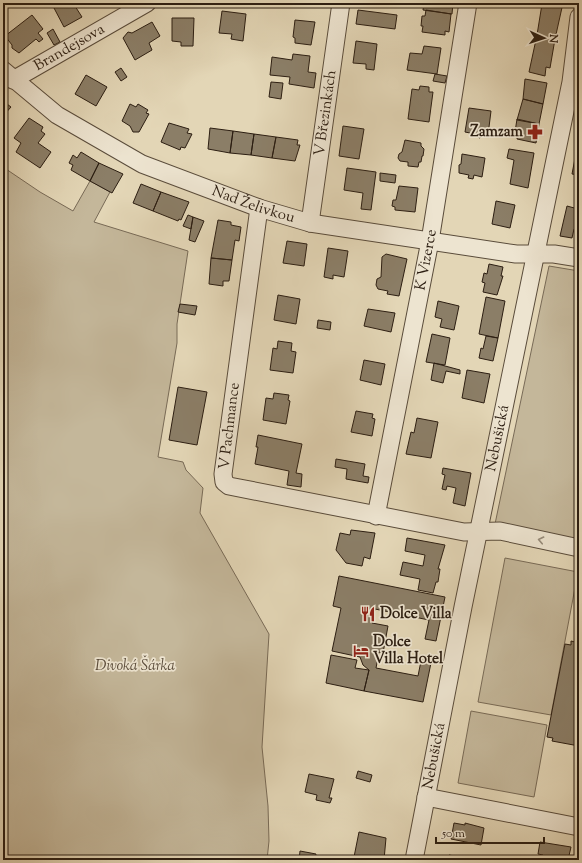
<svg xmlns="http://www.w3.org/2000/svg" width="582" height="863" font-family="'Sorts Mill Goudy',serif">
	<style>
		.green { fill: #c4b79a; stroke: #786a56 }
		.building { fill: #8b7e67; stroke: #2c1e12 }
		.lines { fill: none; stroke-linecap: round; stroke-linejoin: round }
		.minor-casing { stroke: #5a4c3b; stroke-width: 19 }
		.minor { stroke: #ede4d0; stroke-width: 17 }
		.oneway { stroke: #968b7a }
		.labels { text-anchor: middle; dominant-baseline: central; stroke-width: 3.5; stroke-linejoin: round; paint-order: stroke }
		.street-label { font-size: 15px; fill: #2c1e12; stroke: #ede4d0 }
		.poi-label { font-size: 15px; font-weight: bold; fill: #2c1e12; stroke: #ede4d0; text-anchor: start }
		.park-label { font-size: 15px; font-style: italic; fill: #5a4c3b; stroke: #ede4d0 }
	</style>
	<rect width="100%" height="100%" fill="#e3d6b6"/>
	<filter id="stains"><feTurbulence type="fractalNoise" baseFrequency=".005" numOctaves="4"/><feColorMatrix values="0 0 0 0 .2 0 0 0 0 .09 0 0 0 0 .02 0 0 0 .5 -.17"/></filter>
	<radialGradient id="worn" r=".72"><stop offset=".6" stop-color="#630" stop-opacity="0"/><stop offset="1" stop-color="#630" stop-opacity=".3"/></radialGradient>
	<path class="green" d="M 3,167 L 40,192 L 73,211 L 90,181 L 110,192 L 94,222 L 188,251 L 177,324 L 177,343 L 158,457 L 183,462 L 186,470 L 203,488 L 200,513 L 269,634 L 262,747 L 268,806 L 269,841 L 267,860 L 3,860 Z
		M 549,266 L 579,271 L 578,540 L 495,524 Z
		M 505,558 L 578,572 L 551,715 L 478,702 Z
		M 471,711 L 547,725 L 534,797 L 458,783 Z"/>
	<path class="building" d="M 62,3 L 73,3 L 82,17 L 64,27 L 54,8 Z
		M 424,3 L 453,3 L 452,14 L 423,10 Z
		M 563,3 L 555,39 L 537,35 L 542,4 L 539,3 Z
		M 358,10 L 397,15 L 395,29 L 356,24 Z
		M 426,10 L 451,14 L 449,32 L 445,31 L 445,35 L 422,32 L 423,26 L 421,26 L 422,16 L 425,16 Z
		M 222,11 L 246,14 L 243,41 L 231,39 L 232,34 L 219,33 Z
		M 32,15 L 43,29 L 38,33 L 43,39 L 39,42 L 36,39 L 19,53 L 12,48 L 12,45 L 5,36 Z
		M 172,18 L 194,18 L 193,46 L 181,46 L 181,42 L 172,41 Z
		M 295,20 L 315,22 L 311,45 L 295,43 L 295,38 L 293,37 Z
		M 152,22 L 160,36 L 149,43 L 152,50 L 135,60 L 123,38 L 128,32 L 132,33 Z
		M 53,29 L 60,42 L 54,45 L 47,33 Z
		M 537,35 L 555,39 L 550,68 L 546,67 L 545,76 L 529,72 Z
		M 356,41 L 377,44 L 374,70 L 366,69 L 366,64 L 353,63 Z
		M 424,46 L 441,48 L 437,74 L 407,70 L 410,53 L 422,54 Z
		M 293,54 L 310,56 L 308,72 L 316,73 L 314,88 L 289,84 L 290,77 L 270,75 L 272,57 L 292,60 Z
		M 121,68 L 127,77 L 121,81 L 115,72 Z
		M 435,74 L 447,76 L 445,83 L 433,81 Z
		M 86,75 L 107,87 L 96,106 L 75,94 Z
		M 525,79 L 547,83 L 543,104 L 523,99 Z
		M 271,82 L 283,83 L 281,99 L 269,97 Z
		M 420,86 L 429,87 L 429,92 L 433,92 L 429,122 L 408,119 L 412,89 L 419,90 Z
		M 523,99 L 543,104 L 539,124 L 517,120 Z
		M 3,101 L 11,107 L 3,116 Z
		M 130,104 L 136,107 L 138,104 L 148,110 L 146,113 L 149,114 L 139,132 L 133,132 L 130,126 L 122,121 Z
		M 469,108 L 491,111 L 488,135 L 483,135 L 480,138 L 477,137 L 475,134 L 465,132 Z
		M 29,118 L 43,127 L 41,131 L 45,134 L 38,143 L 51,152 L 40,168 L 16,152 L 21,143 L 14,138 Z
		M 517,119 L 539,124 L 536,143 L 517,139 L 518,132 L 515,132 Z
		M 169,123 L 189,129 L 187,133 L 192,134 L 185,148 L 181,147 L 180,150 L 161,142 Z
		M 343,126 L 364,129 L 359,159 L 339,156 Z
		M 210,128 L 233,131 L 230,153 L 208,149 Z
		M 233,131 L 254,134 L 251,155 L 230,153 Z
		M 254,134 L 276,137 L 272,158 L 251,155 Z
		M 276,137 L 298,140 L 297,145 L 300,145 L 295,161 L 272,158 Z
		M 405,140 L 421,143 L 421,146 L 424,149 L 423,156 L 422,156 L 421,162 L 419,162 L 418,167 L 408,166 L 408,162 L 400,161 L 398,158 L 399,154 L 402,152 Z
		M 577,148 L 579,149 L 579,175 L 572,174 Z
		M 509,149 L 534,153 L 528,188 L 510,184 L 514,160 L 507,158 Z
		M 81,152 L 99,163 L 90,181 L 71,170 L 73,165 L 69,163 L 73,155 L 77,158 Z
		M 462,154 L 485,158 L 482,177 L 474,175 L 473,179 L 468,178 L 469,175 L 459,173 L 459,165 L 461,164 Z
		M 99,163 L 123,174 L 112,193 L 90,181 Z
		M 347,168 L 376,172 L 371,210 L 361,209 L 363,193 L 344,190 Z
		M 380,173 L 396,175 L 395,183 L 380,181 Z
		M 141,184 L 161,192 L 153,211 L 133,203 Z
		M 399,186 L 418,188 L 415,212 L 395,210 L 395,207 L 392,206 L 393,200 L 396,200 Z
		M 161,192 L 189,202 L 181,220 L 179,219 L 178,221 L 153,211 Z
		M 496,201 L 515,205 L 510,228 L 492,224 Z
		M 567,206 L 578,209 L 577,214 L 579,214 L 579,233 L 579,230 L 574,229 L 572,238 L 560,236 Z
		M 188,215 L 193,217 L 191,229 L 183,226 Z
		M 193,217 L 204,221 L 195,242 L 189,240 Z
		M 218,220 L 231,222 L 231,225 L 241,227 L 239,241 L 235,240 L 232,260 L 211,258 Z
		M 287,241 L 307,244 L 304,266 L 283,263 Z
		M 328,248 L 348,251 L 344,277 L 333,275 L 333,279 L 324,277 Z
		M 386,254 L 407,259 L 399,296 L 387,294 L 388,291 L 378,289 L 376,285 L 377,279 L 381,277 L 382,257 Z
		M 211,258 L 232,260 L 229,281 L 223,281 L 223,286 L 209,284 Z
		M 489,264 L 503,267 L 501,276 L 503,276 L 497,295 L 483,292 L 485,283 L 482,282 L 484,273 L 487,274 Z
		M 278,295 L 300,299 L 296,324 L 274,320 Z
		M 486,297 L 505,301 L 498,338 L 479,334 Z
		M 438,301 L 459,306 L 454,330 L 440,327 L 442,319 L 435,317 Z
		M 180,304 L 197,306 L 195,315 L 178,312 Z
		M 368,309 L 395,313 L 391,332 L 364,326 Z
		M 318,320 L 331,322 L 330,330 L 317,328 Z
		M 432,334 L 450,338 L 445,365 L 426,362 Z
		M 486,336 L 498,338 L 493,361 L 479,358 L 481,348 L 483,349 Z
		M 278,341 L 292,343 L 291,351 L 296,352 L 293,373 L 270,370 L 273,348 L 277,349 Z
		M 364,360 L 385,364 L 381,385 L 360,380 Z
		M 434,363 L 460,370 L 460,374 L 446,371 L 443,383 L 431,380 Z
		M 467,370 L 490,374 L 484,403 L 462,398 Z
		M 178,387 L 207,392 L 197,445 L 169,440 Z
		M 274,393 L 289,395 L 288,400 L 290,401 L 286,424 L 263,420 L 266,398 L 273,399 Z
		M 356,411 L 373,414 L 372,418 L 375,419 L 372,436 L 351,432 Z
		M 417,418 L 438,422 L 431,458 L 406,454 L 411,432 L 414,433 Z
		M 258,435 L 302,444 L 296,473 L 302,474 L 301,487 L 287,485 L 289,471 L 255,464 L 258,447 L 256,447 Z
		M 336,459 L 365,464 L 363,476 L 369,477 L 368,483 L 346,479 L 347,469 L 335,467 Z
		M 443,468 L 471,473 L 465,506 L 453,503 L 456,488 L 447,486 L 446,490 L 442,489 L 445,475 L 442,474 Z
		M 351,530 L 375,533 L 370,559 L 364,557 L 362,566 L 346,563 L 336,550 L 340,533 L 350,535 Z
		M 407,538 L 445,545 L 438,569 L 440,569 L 438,582 L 436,582 L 433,593 L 418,590 L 420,579 L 400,575 L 403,562 L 423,566 L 425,555 L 405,551 Z
		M 339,576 L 445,597 L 436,641 L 425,639 L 429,620 L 375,609 L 372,623 L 388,626 L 383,653 L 379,652 L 376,668 L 418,676 L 422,656 L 432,658 L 423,702 L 364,691 L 369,670 L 363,665 L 360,657 L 332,651 L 341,608 L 333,606 Z
		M 571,641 L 579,643 L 579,746 L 552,741 L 553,738 L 547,737 L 565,644 L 571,645 Z
		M 331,655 L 357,660 L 355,668 L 369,670 L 364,691 L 326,683 Z
		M 358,771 L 372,775 L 370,782 L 356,778 Z
		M 309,774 L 334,779 L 329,798 L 332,798 L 330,803 L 316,800 L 317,795 L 305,792 Z
		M 454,823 L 465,825 L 465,823 L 484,828 L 481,845 L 451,839 Z
		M 359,832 L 386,838 L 384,860 L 371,860 L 354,857 Z
		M 540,842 L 571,847 L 568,860 L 548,856 L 548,859 L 543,858 L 543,855 L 538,854 Z
		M 300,851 L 316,854 L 315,860 L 299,860 Z
		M 449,855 L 477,860 L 448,860 Z"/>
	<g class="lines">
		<g class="minor-casing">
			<g id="minor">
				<path id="s1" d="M 3,70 L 57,115 L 142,164 L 259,208 L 310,223 L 516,254 L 554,254 L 579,258"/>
				<path id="s2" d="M 13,80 L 147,3"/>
				<path d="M 259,208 L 223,474 L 224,482 L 229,486 L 464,532 L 500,531 L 579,548"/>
				<path id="s3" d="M 310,223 L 341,3"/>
				<path id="s4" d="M 376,516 L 430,241 L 468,3"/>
				<path d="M 426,797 L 579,827"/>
				<path id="s5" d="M 414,860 L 463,607 L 571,82 L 579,17"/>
			</g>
		</g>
		<use href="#minor" class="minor"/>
	</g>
	<defs><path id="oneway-chevron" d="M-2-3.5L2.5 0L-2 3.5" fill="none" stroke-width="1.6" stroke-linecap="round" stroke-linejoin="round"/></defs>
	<use class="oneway" href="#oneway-chevron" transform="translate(541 540) rotate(-168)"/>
	<defs>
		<g id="pharmacy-bare" transform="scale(1.2)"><path d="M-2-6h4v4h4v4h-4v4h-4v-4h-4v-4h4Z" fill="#8f2418" stroke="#ede4d0" stroke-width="2.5" paint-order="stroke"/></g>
		<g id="restaurant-bare" transform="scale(1.2)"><path d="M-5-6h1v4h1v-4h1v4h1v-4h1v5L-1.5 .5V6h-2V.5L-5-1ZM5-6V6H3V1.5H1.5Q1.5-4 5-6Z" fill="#8f2418" stroke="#ede4d0" stroke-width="2.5" paint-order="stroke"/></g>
		<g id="hotel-bare" transform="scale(1.2)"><path d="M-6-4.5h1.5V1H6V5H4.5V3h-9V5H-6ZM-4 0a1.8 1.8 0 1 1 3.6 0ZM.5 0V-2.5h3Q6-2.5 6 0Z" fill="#8f2418" stroke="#ede4d0" stroke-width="2.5" paint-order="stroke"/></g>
	</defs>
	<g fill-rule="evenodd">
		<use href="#pharmacy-bare" x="535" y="132"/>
		<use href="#restaurant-bare" x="368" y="614"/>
		<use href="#hotel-bare" x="361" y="651"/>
	</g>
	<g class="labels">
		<g class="street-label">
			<text stroke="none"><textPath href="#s2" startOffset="65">Brandejsova</textPath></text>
			<text stroke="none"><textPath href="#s3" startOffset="111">V Březinkách</textPath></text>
			<text stroke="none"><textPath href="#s1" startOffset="287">Nad Želivkou</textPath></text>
			<text stroke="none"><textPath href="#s4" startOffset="261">K Vizerce</textPath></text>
			<text transform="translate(230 426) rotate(-83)">V Pachmance</text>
			<text stroke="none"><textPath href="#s5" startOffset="430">Nebušická</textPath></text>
			<text stroke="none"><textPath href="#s5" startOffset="106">Nebušická</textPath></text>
		</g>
		<g class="poi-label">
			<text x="523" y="132" text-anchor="end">Zamzam</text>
			<text x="380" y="614">Dolce Villa</text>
			<text x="373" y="642">Dolce<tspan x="373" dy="17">Villa Hotel</tspan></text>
		</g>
		<g class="park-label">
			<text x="135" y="666">Divoká Šárka</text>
		</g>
	</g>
	<rect width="582" height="863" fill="none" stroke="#e3d6b6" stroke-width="16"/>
	<rect x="4" y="4" width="574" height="855" fill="none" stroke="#2c1e12" stroke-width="2"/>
	<rect x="8" y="8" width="566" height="847" fill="none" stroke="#2c1e12"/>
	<g transform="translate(544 38) rotate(93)" stroke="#ede4d0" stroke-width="3" paint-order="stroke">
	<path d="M0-3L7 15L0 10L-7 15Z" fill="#2c1e12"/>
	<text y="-6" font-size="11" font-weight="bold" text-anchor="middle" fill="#2c1e12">N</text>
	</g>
	<path d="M436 837v6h108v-6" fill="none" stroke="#2c1e12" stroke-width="2"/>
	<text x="442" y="837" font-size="12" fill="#2c1e12" stroke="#ede4d0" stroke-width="3" paint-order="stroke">50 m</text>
	<rect width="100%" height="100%" filter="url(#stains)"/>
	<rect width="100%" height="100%" fill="url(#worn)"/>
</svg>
